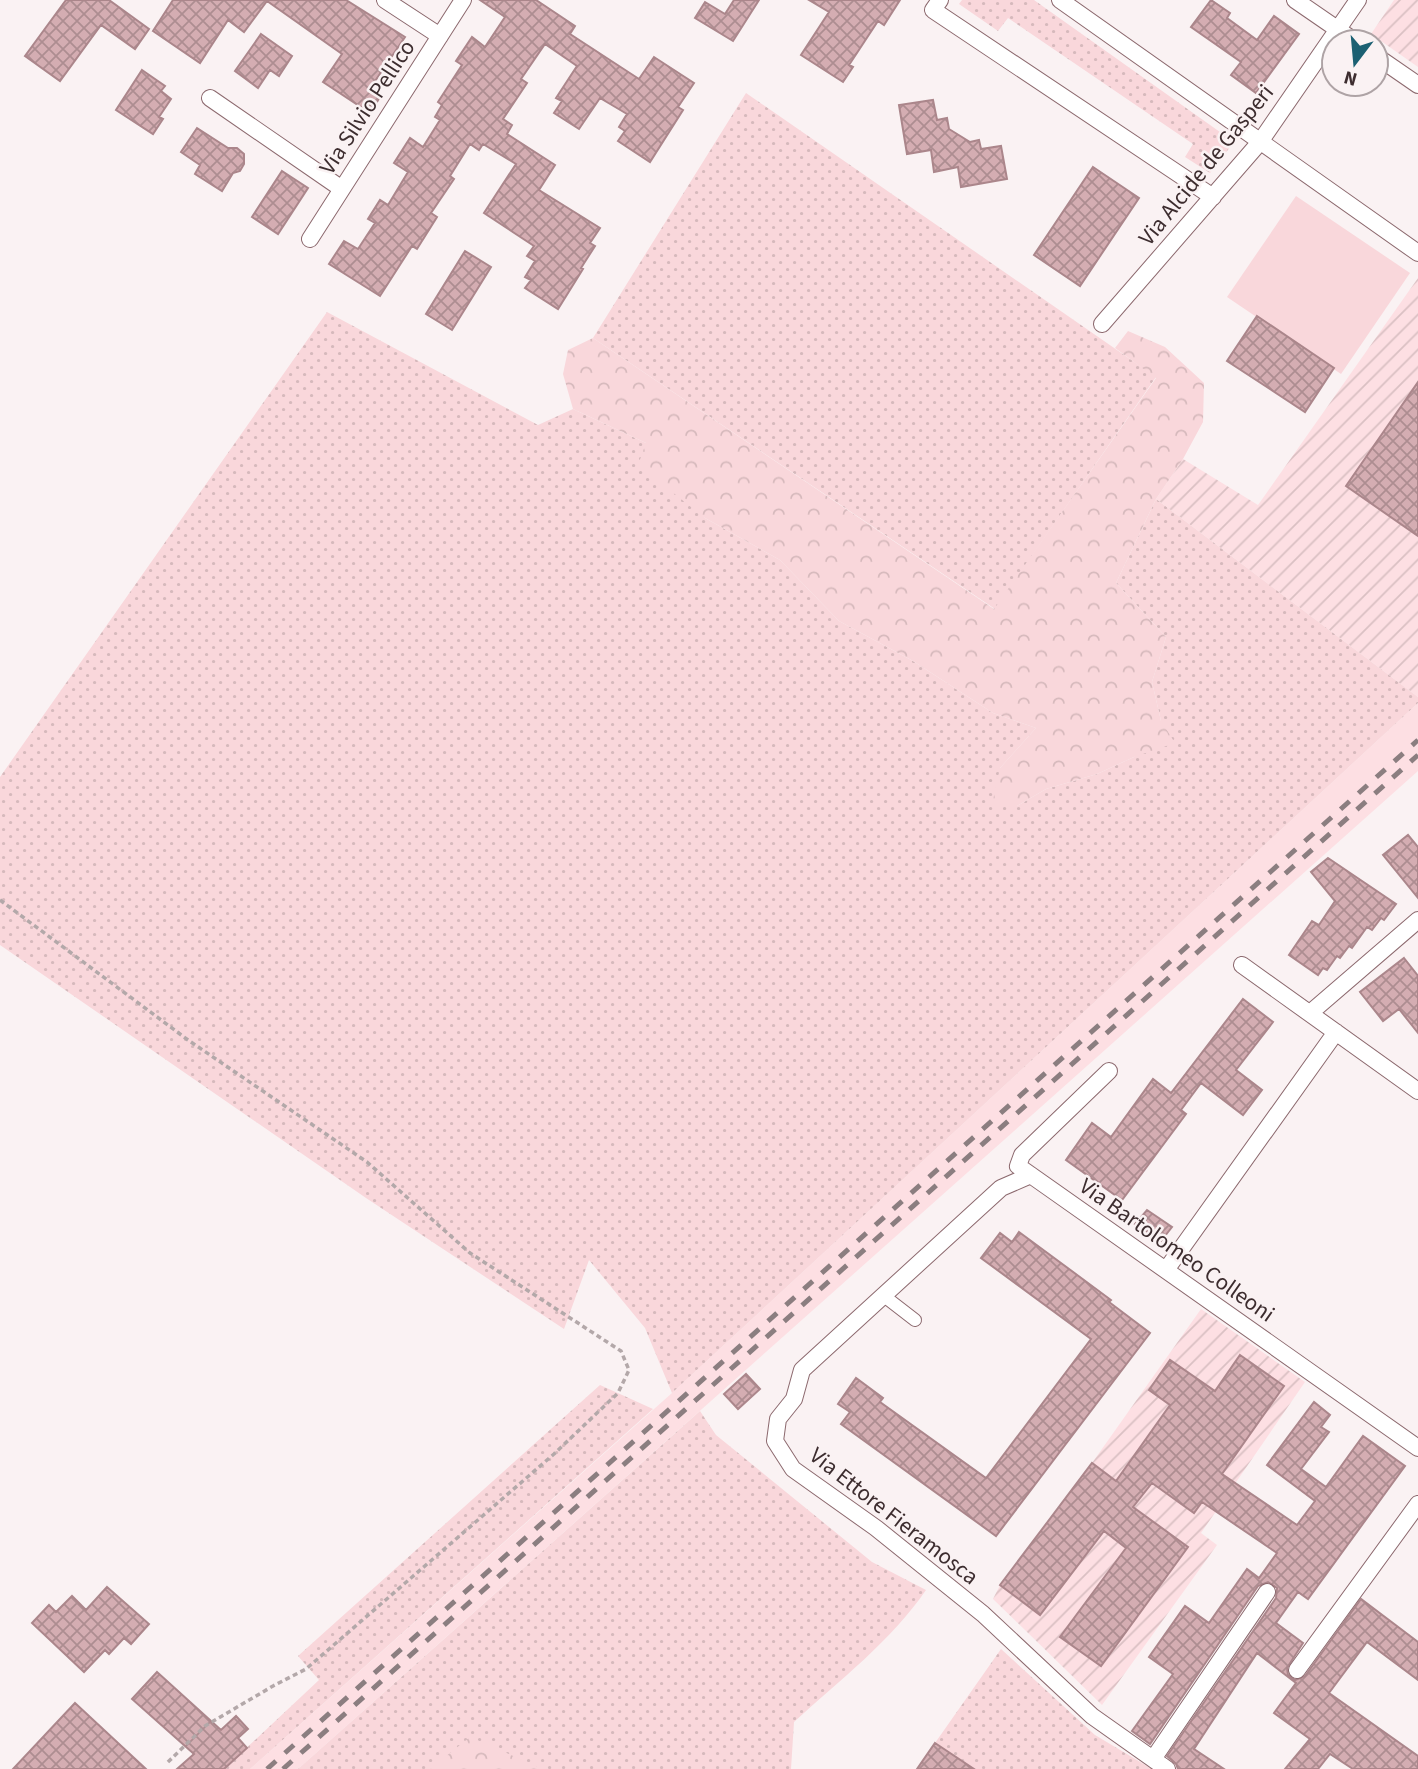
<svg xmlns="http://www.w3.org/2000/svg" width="1418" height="1769" font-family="'Source Sans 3',sans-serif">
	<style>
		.built { fill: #fddfe3 }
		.industrial { fill: url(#industrial-furrows) }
		.grass { fill: url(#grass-dots) }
		.forest { fill: url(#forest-crowns) }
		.green { fill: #f9d7db }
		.building { fill: url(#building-cross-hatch); stroke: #ab868b; stroke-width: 2 }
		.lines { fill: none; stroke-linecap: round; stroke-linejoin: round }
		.pedestrian-casing { stroke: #8c696e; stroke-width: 14 }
		.minor-casing { stroke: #8c696e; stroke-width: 18 }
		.path { stroke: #b3a8a9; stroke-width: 3.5; stroke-dasharray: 5 3.5; stroke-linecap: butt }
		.pedestrian { stroke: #fff; stroke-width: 12 }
		.minor { stroke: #fff; stroke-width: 16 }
		.rail { stroke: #8b7e80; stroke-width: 5; stroke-dasharray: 12 12; stroke-linecap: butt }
		.labels { text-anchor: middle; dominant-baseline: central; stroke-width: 5; stroke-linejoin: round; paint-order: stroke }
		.street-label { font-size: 23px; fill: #3d2d2f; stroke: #faf2f3 }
	</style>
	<defs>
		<pattern id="industrial-furrows" width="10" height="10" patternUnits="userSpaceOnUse" patternTransform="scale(1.75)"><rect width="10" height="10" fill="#fddfe3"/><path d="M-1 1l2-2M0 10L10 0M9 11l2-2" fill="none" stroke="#dac0c3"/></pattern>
		<pattern id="grass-dots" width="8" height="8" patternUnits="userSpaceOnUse" patternTransform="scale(1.75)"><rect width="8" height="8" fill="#f9d7db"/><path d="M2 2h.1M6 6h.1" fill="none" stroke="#d6b9bc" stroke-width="1.8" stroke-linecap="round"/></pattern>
		<pattern id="forest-crowns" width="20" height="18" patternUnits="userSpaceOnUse" patternTransform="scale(1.75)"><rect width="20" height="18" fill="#f9d7db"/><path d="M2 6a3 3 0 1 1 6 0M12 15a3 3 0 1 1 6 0" fill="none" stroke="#d6b9bc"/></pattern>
		<pattern id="building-cross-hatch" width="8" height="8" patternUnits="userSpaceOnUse" patternTransform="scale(1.75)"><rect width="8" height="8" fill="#d4adb2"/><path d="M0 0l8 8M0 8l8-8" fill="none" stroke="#ad8d91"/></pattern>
	</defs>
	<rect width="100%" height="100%" fill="#faf2f3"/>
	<path class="built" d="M 1418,703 L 1418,771 L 298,1769 L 250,1769 L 672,1393 Z"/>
	<path class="industrial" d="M 1394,0 L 1418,0 L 1418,67 L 1371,34 Z
		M 1418,278 L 1418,697 L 1156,499 L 1183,459 L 1258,505 Z
		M 1201,1309 L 1305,1382 L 1201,1533 L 1217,1545 L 1102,1705 L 993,1599 L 1000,1585 L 1092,1463 Z"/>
	<path class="grass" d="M 962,0 L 1034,0 L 1234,142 L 1210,173 L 1185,157 L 1193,144 L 1008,18 L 998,31 L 959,4 Z
		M 746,93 L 1156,377 L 995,609 L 593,338 Z
		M 327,312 L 538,425 L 573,409 L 646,443 L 705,518 L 780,560 L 839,621 L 913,661 L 993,713 L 1036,728 L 1000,768 L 1017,806 L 1046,789 L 1097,774 L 1134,757 L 1161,721 L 1152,682 L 1166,637 L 1116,583 L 1156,499 L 1418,697 L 1418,703 L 672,1393 L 645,1328 L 589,1260 L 564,1329 L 366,1198 L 0,945 L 0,777 Z
		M 600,1385 L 653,1409 L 250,1769 L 224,1769 L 319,1680 L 298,1656 Z
		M 700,1411 L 716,1435 L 872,1562 L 926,1590 C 891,1641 840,1680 794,1722 L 791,1769 L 298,1769 Z
		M 1001,1649 L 1095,1735 L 1152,1769 L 974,1769 L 935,1743 Z"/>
	<path class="forest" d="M 1128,331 L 1165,347 L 1204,383 L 1203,422 L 1183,459 L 1156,499 L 1116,583 L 1166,637 L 1152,682 L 1161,721 L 1175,743 L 1134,757 L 1097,774 L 1046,789 L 1017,806 L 992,805 L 1000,768 L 1036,728 L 993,713 L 913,661 L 839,621 L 780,560 L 705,518 L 638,465 L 646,443 L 573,409 L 563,374 L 568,350 L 593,338 L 994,609 L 1156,378 L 1115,348 Z
		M 470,1737 L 543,1769 L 430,1769 Z"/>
	<path class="green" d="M 1296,196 L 1410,273 L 1341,374 L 1227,297 Z"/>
	<path class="building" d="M 66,0 L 109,0 L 149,29 L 135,49 L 101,25 L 60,81 L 25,56 Z
		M 173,0 L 346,0 L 405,37 L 369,90 L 380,97 L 370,113 L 323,82 L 342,54 L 267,1 L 244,32 L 228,20 L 200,63 L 153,31 Z
		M 480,0 L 536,0 L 575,26 L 570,34 L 639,79 L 654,57 L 694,83 L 678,107 L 683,110 L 650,162 L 618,141 L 625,131 L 619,127 L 627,114 L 600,98 L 579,129 L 554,113 L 562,101 L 556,98 L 577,66 L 545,44 L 521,79 L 527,83 L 503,119 L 512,125 L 507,134 L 555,165 L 539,190 L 600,228 L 590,243 L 595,246 L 581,268 L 583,269 L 558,309 L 525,288 L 531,280 L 525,277 L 535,261 L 527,256 L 534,246 L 484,213 L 516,164 L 483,144 L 479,150 L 470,144 L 450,176 L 454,179 L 431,213 L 437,217 L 417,249 L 412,246 L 380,296 L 329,264 L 344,241 L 358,249 L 375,223 L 368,219 L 380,200 L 388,205 L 408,172 L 394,163 L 410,138 L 423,147 L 440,120 L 435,117 L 442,105 L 438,102 L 462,65 L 456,61 L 472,37 L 485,47 L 505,17 Z
		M 734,0 L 759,0 L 733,41 L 695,18 L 705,2 L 725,14 Z
		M 809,0 L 900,0 L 884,25 L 878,21 L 849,65 L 853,67 L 843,82 L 801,55 L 829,12 Z
		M 1211,0 L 1230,13 L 1227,18 L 1257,40 L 1274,16 L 1299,34 L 1256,93 L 1231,75 L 1241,62 L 1191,27 Z
		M 261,34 L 292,56 L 279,76 L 270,70 L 258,88 L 235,71 Z
		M 142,70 L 165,86 L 161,91 L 171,99 L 159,117 L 163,119 L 153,134 L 116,110 Z
		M 933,100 L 937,120 L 947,118 L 949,129 L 970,142 L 979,140 L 981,149 L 1001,146 L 1007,179 L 961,187 L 958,167 L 934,172 L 931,150 L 907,154 L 899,105 Z
		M 197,128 L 228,148 L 237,148 L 244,154 L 244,164 L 240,171 L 233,173 L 222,191 L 195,174 L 200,165 L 181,152 Z
		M 1093,167 L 1139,198 L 1080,286 L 1034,255 Z
		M 282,171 L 308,188 L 278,234 L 252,217 Z
		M 465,251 L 491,267 L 452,330 L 426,314 Z
		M 1257,316 L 1334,368 L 1305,412 L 1227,361 Z
		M 1418,382 L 1418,536 L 1346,486 Z
		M 1408,835 L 1418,847 L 1418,898 L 1383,855 Z
		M 1328,858 L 1396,904 L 1384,920 L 1381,918 L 1372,930 L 1367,927 L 1352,948 L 1349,946 L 1340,958 L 1337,956 L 1327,970 L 1323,968 L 1318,975 L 1289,955 L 1312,921 L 1319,925 L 1335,901 L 1311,872 Z
		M 1404,958 L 1418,976 L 1418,1033 L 1399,1009 L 1383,1021 L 1360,992 Z
		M 1243,999 L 1273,1022 L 1236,1070 L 1262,1090 L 1243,1115 L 1201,1083 L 1181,1110 L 1186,1114 L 1122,1200 L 1066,1160 L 1092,1123 L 1111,1137 L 1153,1079 L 1171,1093 Z
		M 1147,1210 L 1172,1227 L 1161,1241 L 1135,1224 Z
		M 1019,1232 L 1111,1300 L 1109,1302 L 1150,1333 L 996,1536 L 841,1424 L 850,1412 L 838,1404 L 856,1378 L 883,1398 L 880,1402 L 986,1478 L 1091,1339 L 981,1258 L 1000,1233 L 1012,1242 Z
		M 1240,1355 L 1284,1386 L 1222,1474 L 1297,1525 L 1315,1501 L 1267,1465 L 1314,1402 L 1330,1415 L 1321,1427 L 1329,1432 L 1301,1469 L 1326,1487 L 1363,1436 L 1405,1466 L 1308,1599 L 1298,1592 L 1276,1623 L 1303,1643 L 1287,1668 L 1288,1675 L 1295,1680 L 1305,1676 L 1361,1599 L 1418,1642 L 1418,1680 L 1367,1642 L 1329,1693 L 1418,1756 L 1418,1769 L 1353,1769 L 1330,1754 L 1318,1769 L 1285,1769 L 1310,1739 L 1274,1713 L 1296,1683 L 1257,1653 L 1194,1749 L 1224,1769 L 1178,1769 L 1176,1764 L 1167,1756 L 1276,1598 L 1277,1588 L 1268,1582 L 1258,1586 L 1150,1744 L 1132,1731 L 1173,1674 L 1149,1657 L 1185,1606 L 1209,1623 L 1247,1569 L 1259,1578 L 1277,1553 L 1202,1502 L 1194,1513 L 1152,1483 L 1133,1507 L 1188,1547 L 1101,1666 L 1060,1637 L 1126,1548 L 1104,1531 L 1040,1615 L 1000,1585 L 1092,1463 L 1116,1481 L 1170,1405 L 1149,1390 L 1170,1360 L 1215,1391 Z
		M 746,1374 L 760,1389 L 738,1409 L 724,1394 Z
		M 107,1587 L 149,1624 L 131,1644 L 124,1638 L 109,1654 L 105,1650 L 84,1672 L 32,1623 L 49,1605 L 56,1612 L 72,1596 L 86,1610 Z
		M 157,1672 L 221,1730 L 236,1716 L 248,1729 L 238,1738 L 247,1748 L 224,1769 L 177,1769 L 194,1754 L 132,1699 Z
		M 75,1703 L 146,1769 L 13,1769 Z
		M 935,1743 L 974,1769 L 917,1769 Z"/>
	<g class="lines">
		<g class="pedestrian-casing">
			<path id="pedestrian" d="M 884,1296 L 915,1320"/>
		</g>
		<g class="minor-casing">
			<path id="minor" d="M 385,0 L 440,36
				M 940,0 L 933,10 L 1213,197
				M 1060,0 L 1418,253
				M 1295,0 L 1356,42
				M 1376,56 L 1418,85
				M 210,98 L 342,189
				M 310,239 L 463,0
				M 1102,324 L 1260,142 L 1358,0
				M 1242,965 L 1418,1091
				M 1310,1013 L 1418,920
				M 1109,1071 L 1022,1155 L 1018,1166 L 1418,1448
				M 1031,1175 L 1001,1188 L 802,1370 L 794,1399 L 778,1419 L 775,1441 L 793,1469 L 876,1528 L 983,1614 L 1092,1716 L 1167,1769
				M 1166,1270 L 1336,1032
				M 1297,1670 L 1418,1504
				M 1153,1759 L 1267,1592"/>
		</g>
		<path class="path" d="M 0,900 L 188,1040 L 367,1162 L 470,1253 L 621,1351 L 629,1370 L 618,1393 L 554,1454 L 306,1669 L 273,1686 L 205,1726 L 167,1763"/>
		<use href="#pedestrian" class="pedestrian"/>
		<use href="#minor" class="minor"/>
		<path class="rail" d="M 267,1769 L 1418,740
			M 283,1769 L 1418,755"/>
	</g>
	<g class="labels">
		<g class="street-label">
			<text transform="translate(367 107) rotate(-57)">Via Silvio Pellico</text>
			<text transform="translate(1206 165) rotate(-51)">Via Alcide de Gasperi</text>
			<text transform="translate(1177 1250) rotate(35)">Via Bartolomeo Colleoni</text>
			<text transform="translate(894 1516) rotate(38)">Via Ettore Fieramosca</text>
		</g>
	</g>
	<g transform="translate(1355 63) rotate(196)"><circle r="33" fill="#faf2f3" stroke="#aea3a5" stroke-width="2"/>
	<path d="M0-5L12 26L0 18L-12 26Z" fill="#1b6072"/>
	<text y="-10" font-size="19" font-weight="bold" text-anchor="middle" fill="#3d2d2f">N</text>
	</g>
</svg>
